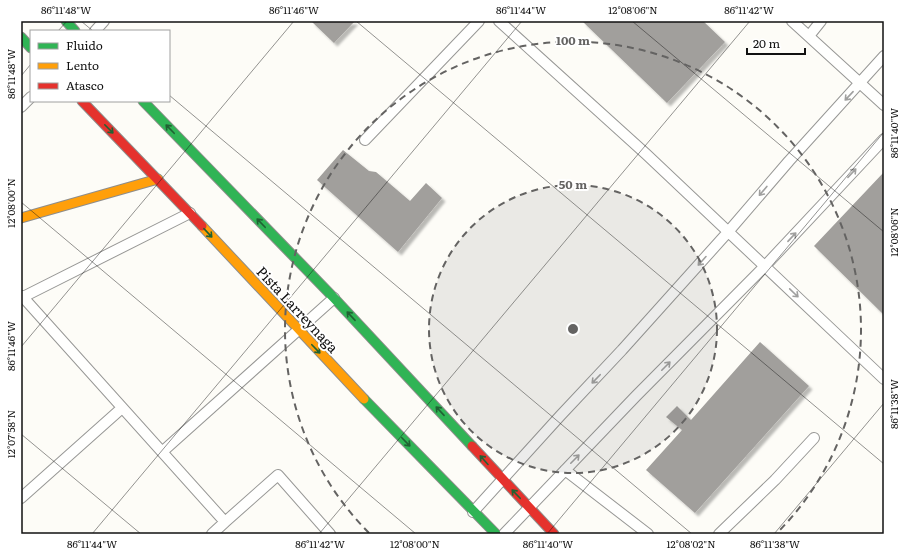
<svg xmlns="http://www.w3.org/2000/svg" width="905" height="555" font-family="Literata,serif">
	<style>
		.building { fill: #a19f9c; filter: url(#shadow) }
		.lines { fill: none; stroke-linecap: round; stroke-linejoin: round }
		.lane-casing { stroke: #979795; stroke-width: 12 }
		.fast-casing { stroke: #8e8d8b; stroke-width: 11 }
		.slow-casing { stroke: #8e8d8b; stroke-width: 11 }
		.jam-casing { stroke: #8e8d8b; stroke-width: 11 }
		.lane { stroke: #fffffe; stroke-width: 10 }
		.fast { stroke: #30b455; stroke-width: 9 }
		.slow { stroke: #ff9f0a; stroke-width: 9 }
		.jam { stroke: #e5322d; stroke-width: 9 }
		.oneway { stroke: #a0a09f }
		.oneway2 { stroke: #206233 }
		.ticks { fill: none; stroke: #111; stroke-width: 1; stroke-opacity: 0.45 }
		.ring { fill: none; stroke: #646362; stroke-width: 2; stroke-dasharray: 7 5 }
		.labels { text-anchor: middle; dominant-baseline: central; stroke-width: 4; stroke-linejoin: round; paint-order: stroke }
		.street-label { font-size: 14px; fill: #111; stroke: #fff }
		.centre { fill: #646362; stroke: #fff; stroke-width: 2 }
		.ring-label { font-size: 12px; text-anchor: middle; font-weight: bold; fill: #646362; stroke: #fff; stroke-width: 4; stroke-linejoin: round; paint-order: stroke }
		.neatline { fill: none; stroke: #111; stroke-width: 1.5 }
		.ticks-label { font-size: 10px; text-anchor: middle; fill: #111 }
	</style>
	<defs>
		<filter id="shadow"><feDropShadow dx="3.5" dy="3.5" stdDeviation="1" flood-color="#0004"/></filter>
	</defs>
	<rect width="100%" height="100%" fill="#fdfcf7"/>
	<path class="building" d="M 311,21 L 355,21 L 334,43 Z
		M 582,21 L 703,21 L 725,42 L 667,103 Z
		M 343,150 L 369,171 L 376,172 L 410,201 L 426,183 L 442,198 L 398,252 L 317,180 Z
		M 884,172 L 884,315 L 814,246 Z
		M 760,342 L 809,386 L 695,513 L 646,470 L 682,430 L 666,417 L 677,406 L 691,420 Z"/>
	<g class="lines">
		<g class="lane-casing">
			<path id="lane" d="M 499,21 L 646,154 L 884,379
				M 792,21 L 884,105
				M 95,31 L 104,21
				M 809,36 L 821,21
				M 21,107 L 31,97
				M 365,140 L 479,21
				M 22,296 L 225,522 L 278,475 L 330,534
				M 21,298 L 190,213
				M 162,452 L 334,298
				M 565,470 L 648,534
				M 21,498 L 122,408
				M 473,512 L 560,416 L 622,350 L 728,232 L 789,161 L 884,56
				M 212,534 L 225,522
				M 504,534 L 636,396 L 765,266 L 884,139
				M 719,534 L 775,480 L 814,438"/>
		</g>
		<g class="fast-casing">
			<path id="fast" d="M 66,21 L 75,31
				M 21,37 L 31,48
				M 143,101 L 334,298 L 472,446
				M 364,399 L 496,534"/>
		</g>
		<g class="slow-casing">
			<path id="slow" d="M 21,218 L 158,179
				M 202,226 L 364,399"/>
		</g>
		<g class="jam-casing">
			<path id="jam" d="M 82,101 L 202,226
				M 472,446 L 554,534"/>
		</g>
		<use href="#lane" class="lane"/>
		<use href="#fast" class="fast"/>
		<use href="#slow" class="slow"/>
		<use href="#jam" class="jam"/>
	</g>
	<defs><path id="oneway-shaft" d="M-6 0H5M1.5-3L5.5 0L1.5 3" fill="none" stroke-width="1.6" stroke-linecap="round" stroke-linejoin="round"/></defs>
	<g class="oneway">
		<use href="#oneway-shaft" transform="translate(849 96) rotate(133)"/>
		<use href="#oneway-shaft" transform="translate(852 173) rotate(-47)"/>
		<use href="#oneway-shaft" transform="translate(763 191) rotate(130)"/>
		<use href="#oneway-shaft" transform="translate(792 237) rotate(-47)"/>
		<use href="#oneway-shaft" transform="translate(702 261) rotate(132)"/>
		<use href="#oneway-shaft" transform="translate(794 293) rotate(44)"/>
		<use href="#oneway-shaft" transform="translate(666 366) rotate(-45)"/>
		<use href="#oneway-shaft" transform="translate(596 379) rotate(134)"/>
		<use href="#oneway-shaft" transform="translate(575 459) rotate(-45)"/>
	</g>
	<g class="oneway2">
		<use href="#oneway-shaft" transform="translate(109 129) rotate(45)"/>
		<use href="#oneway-shaft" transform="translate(170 129) rotate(-134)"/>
		<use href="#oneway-shaft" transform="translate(261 223) rotate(-134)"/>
		<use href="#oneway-shaft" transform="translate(208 233) rotate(47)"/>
		<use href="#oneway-shaft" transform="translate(351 316) rotate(-133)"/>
		<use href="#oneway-shaft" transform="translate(316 349) rotate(46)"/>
		<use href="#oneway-shaft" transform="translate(440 411) rotate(-133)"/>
		<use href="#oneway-shaft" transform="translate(406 442) rotate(46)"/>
		<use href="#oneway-shaft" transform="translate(484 460) rotate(-132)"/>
		<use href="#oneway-shaft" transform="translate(516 494) rotate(-134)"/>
	</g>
	<path class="ticks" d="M 81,21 L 93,31M 356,21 L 884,464M 632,21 L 884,232M 58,31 L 67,21M 21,76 L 31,64M 169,95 L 692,534M 21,202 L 416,534M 21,347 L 294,21M 21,434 L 141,534M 92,534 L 522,21M 319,534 L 750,21M 547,534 L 884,132M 774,534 L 884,403"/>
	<circle cx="573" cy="329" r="144" fill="#646362" fill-opacity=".12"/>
	<g class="ring">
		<circle cx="573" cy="329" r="144"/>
		<path d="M369 533A288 288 0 1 1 777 533"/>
	</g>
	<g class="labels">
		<g class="street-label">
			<text transform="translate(298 309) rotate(47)">Pista Larreynaga</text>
		</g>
	</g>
	<circle cx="573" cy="329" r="6" class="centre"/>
	<g class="ring-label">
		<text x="573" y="45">100 m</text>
		<text x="573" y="189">50 m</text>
	</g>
	<rect width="905" height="555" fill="none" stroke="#ffffff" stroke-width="44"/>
	<rect x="30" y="30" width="140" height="72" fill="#ffffff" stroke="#a0a0a0"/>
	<rect x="38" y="43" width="20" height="6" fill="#30b455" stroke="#a0a0a0"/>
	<text x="66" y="50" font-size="12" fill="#111111">Fluido</text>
	<rect x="38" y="63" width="20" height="6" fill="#ff9f0a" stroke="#a0a0a0"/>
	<text x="66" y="70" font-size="12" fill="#111111">Lento</text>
	<rect x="38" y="83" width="20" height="6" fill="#e5322d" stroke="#a0a0a0"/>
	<text x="66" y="90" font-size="12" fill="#111111">Atasco</text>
	<path d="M747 48v6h58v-6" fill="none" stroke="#111111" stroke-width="2"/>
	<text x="753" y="48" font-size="12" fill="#111111" stroke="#ffffff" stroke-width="3" paint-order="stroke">20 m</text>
	<rect x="22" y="22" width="861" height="511" class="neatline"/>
	<g class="ticks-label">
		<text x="66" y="14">86°11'48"W</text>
		<text x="294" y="14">86°11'46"W</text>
		<text x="521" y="14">86°11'44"W</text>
		<text x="633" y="14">12°08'06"N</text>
		<text x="749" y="14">86°11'42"W</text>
		<text transform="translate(11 74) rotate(-90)" y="4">86°11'48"W</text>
		<text transform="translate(894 133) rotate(-90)" y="4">86°11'40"W</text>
		<text transform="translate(11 203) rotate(-90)" y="4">12°08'00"N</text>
		<text transform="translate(894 232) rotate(-90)" y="4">12°08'06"N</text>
		<text transform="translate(11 346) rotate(-90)" y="4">86°11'46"W</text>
		<text transform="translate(894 404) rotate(-90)" y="4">86°11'38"W</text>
		<text transform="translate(11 434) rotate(-90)" y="4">12°07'58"N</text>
		<text x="92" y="548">86°11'44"W</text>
		<text x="320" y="548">86°11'42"W</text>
		<text x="415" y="548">12°08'00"N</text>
		<text x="548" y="548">86°11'40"W</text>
		<text x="691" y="548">12°08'02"N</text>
		<text x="775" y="548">86°11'38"W</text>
	</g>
</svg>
